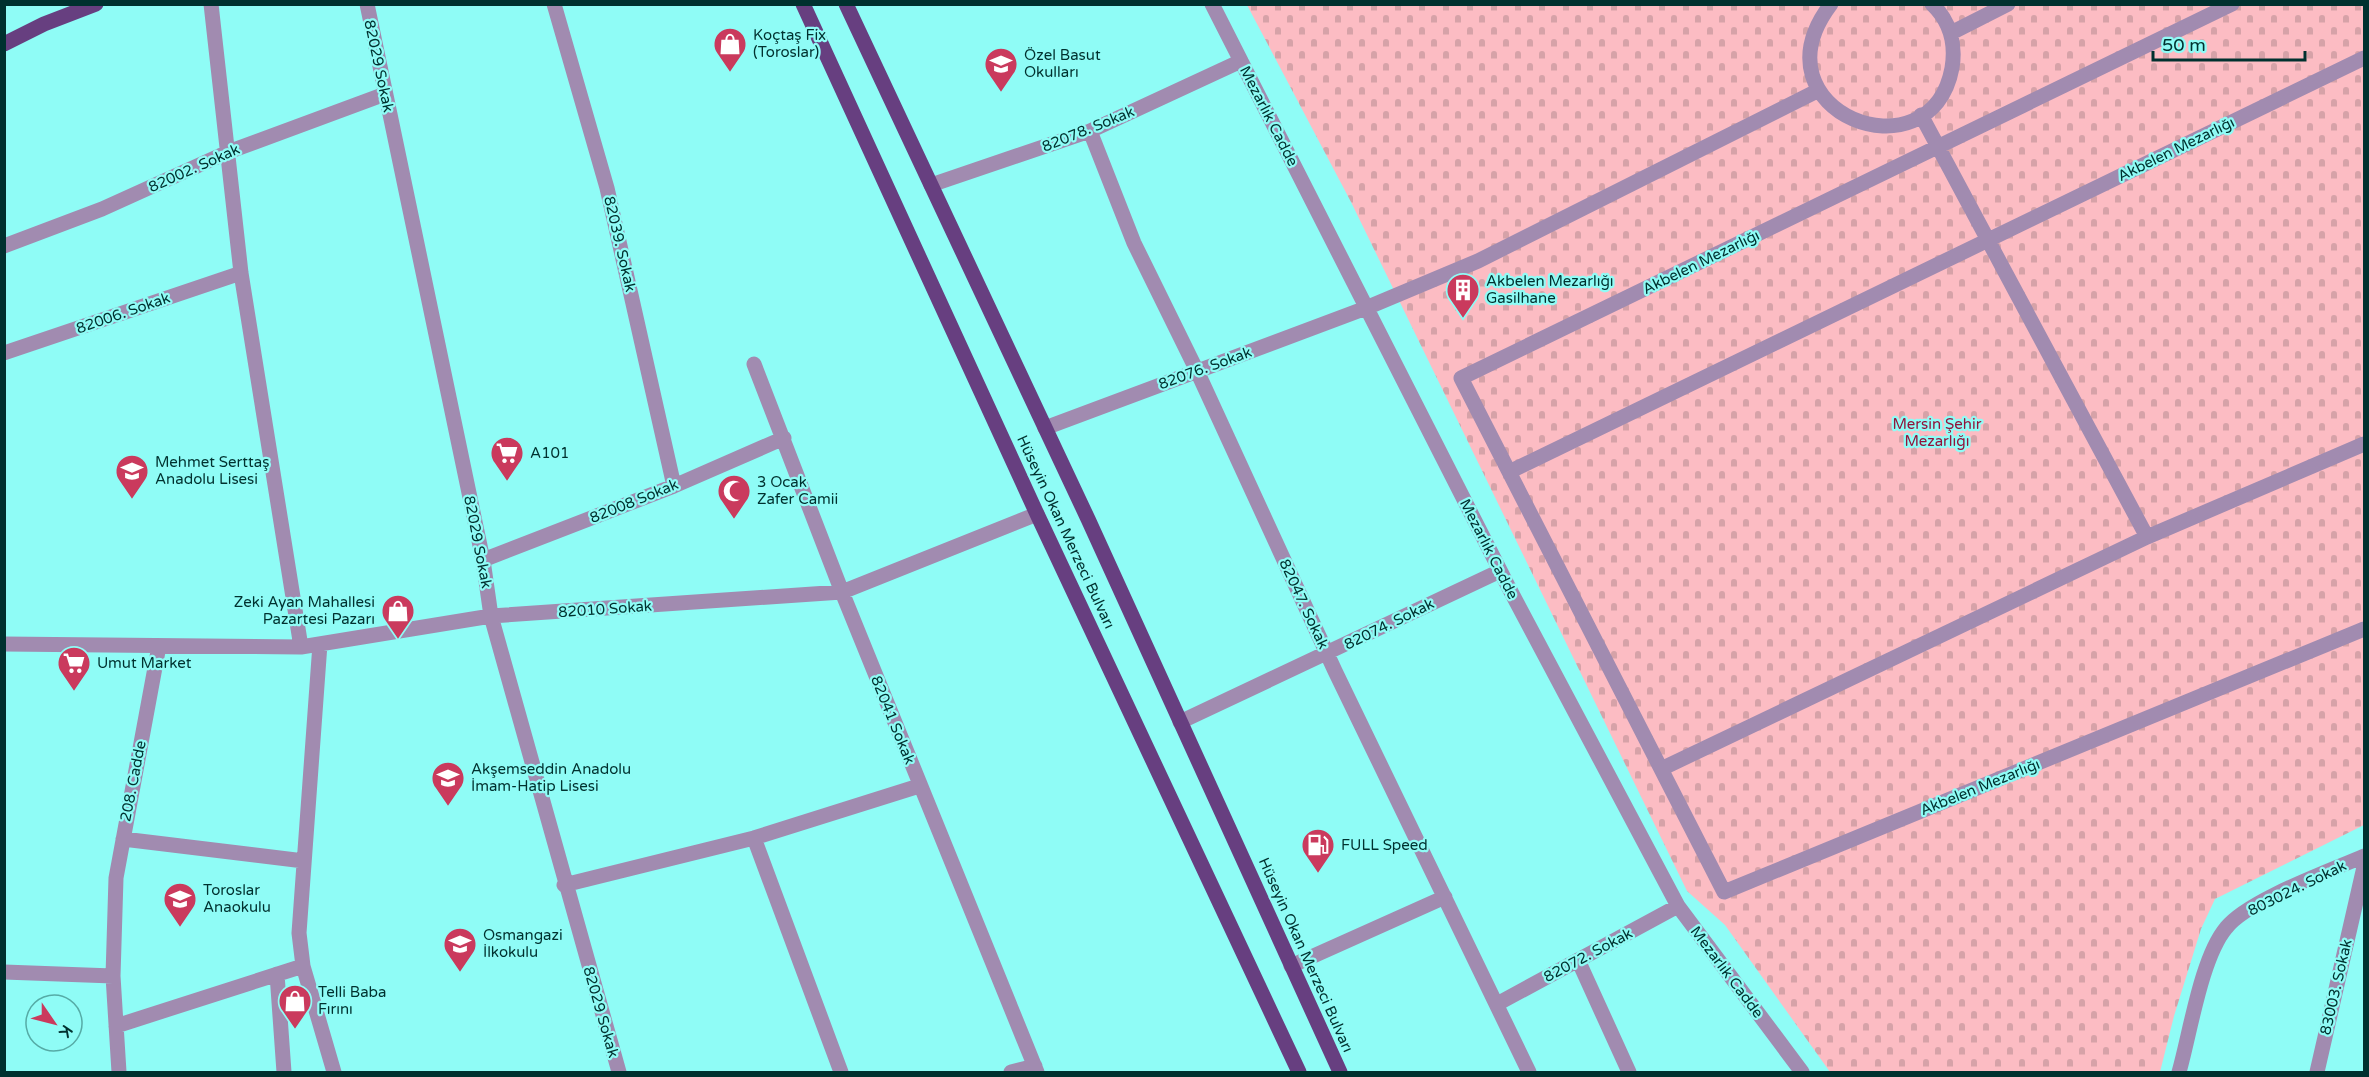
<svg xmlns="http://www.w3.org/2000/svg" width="2369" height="1077" font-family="'Varela Round',sans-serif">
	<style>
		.cemetery { fill: url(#cemetery-stones) }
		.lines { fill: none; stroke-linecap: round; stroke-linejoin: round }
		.minor { stroke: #a18bb0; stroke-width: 15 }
		.major { stroke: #673f80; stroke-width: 15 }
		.labels { text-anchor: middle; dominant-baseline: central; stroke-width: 4.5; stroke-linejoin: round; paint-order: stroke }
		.poi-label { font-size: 15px; fill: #00312f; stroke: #8ffcf6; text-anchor: start }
		.street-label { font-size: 15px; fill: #00312f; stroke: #8ffcf6 }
		.park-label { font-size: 15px; fill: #92133a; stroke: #8ffcf6 }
	</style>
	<defs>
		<pattern id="cemetery-stones" width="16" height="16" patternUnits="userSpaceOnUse" patternTransform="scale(1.5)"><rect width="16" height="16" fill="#fcbcc3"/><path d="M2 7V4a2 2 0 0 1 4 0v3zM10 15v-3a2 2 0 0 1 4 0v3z" fill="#d6a2a8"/></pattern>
	</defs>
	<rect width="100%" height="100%" fill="#8ffcf6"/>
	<path class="cemetery" d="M 1247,5 L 2364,5 L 2364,825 L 2215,899 L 2201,929 L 2174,1016 L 2160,1072 L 1830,1072 L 1725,925 L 1687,891 L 1351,202 Z"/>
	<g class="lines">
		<path class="minor" d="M 211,4 L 241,273 L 301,647
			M 367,4 L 483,560 L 491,616 L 619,1072
			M 554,4 L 607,188 L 674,486
			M 1212,4 L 1509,588 L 1678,906 L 1802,1072
			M 1831,4 C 1749,112 1931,181 1952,68 C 1956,44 1950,21 1932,4
			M 2232,4 L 1461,378 L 1724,892 L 2364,629
			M 1951,33 L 2008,4
			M 1921,115 L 2147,537
			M 1090,131 L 1134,243 L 1197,371 L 1335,671 L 1529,1072
			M 931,185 L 1090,131 L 1241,61
			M 4,246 L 102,209 L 228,152 L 385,94
			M 4,353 L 241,273
			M 754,364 L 842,592 L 1037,1072
			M 1045,428 L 1366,308 L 1478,261 L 1819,90
			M 1509,472 L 2364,58
			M 483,560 L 674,486 L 784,438
			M 4,644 L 301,647 L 491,616 L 842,592 L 1037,514
			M 320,644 L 299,933 L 303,966 L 334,1072
			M 1180,722 L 1500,571
			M 1661,769 L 2147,537 L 2364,444
			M 754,838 L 841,1072
			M 123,839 L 304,861
			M 564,885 L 754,838 L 919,786
			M 1578,960 L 1629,1072
			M 1291,966 L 1445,897
			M 4,972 L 113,976
			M 277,974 L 284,1072
			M 1497,1004 L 1678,906
			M 116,1026 L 303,966
			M 119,1072 L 113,976 L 116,878 L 159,646
			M 1011,1072 L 1035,1066
			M 2179,1072 C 2190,1034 2201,958 2226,928 C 2248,900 2330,871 2364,856
			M 2317,1072 L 2364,867"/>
		<path class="major" d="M 803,4 L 1037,514 L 1299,1072
			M 846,4 L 1088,519 L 1340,1072
			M 4,44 L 44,24 L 96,4"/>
	</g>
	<defs>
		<g id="shop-pin" transform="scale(1.725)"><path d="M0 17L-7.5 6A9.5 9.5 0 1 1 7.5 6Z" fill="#ca3a5d" stroke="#8ffcf6"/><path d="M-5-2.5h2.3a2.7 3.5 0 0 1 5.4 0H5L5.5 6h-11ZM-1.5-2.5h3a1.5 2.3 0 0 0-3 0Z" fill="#fff"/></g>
		<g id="school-pin" transform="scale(1.725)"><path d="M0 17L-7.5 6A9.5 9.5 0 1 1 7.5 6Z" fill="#ca3a5d" stroke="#8ffcf6"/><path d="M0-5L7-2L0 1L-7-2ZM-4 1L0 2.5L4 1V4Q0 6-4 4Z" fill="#fff"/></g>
		<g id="building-pin" transform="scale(1.725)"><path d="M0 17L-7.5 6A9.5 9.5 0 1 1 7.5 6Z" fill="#ca3a5d" stroke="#8ffcf6"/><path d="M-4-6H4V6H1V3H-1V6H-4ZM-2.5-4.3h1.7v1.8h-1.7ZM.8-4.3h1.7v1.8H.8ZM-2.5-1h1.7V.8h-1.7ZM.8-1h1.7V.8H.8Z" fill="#fff"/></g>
		<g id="supermarket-pin" transform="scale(1.725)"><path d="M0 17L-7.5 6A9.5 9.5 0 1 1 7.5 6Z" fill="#ca3a5d" stroke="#8ffcf6"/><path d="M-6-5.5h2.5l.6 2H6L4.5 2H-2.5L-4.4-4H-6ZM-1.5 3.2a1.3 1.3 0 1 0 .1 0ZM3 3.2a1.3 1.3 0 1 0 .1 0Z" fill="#fff"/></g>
		<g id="mosque-pin" transform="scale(1.725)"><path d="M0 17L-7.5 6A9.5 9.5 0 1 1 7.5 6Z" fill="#ca3a5d" stroke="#8ffcf6"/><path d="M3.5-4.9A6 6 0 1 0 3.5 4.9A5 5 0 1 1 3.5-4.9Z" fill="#fff"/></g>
		<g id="fuel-pin" transform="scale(1.725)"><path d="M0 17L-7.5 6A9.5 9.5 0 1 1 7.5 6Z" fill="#ca3a5d" stroke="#8ffcf6"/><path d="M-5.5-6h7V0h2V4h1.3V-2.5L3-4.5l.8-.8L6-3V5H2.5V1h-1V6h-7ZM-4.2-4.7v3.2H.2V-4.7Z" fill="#fff"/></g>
	</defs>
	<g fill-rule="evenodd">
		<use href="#shop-pin" x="730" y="44"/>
		<use href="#school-pin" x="1001" y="64"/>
		<use href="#building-pin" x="1463" y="290"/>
		<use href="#supermarket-pin" x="507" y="453"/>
		<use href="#school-pin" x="132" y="471"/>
		<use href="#mosque-pin" x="734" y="491"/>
		<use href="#shop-pin" x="398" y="611"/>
		<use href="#supermarket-pin" x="74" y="663"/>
		<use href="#school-pin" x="448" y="778"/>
		<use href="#fuel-pin" x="1318" y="845"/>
		<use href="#school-pin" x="180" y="899"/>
		<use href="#school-pin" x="460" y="944"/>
		<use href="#shop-pin" x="295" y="1001"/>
	</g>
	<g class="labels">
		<g class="poi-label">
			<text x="753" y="35">Koçtaş Fix<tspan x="753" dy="17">(Toroslar)</tspan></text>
			<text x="1024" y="55">Özel Basut<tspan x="1024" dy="17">Okulları</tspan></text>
			<text x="1486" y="281">Akbelen Mezarlığı<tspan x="1486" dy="17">Gasilhane</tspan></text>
			<text x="530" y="453">A101</text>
			<text x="155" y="462">Mehmet Serttaş<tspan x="155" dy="17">Anadolu Lisesi</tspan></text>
			<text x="757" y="482">3 Ocak<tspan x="757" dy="17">Zafer Camii</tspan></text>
			<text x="375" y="602" text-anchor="end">Zeki Ayan Mahallesi<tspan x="375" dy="17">Pazartesi Pazarı</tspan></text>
			<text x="97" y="663">Umut Market</text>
			<text x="471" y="769">Akşemseddin Anadolu<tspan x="471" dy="17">İmam-Hatip Lisesi</tspan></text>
			<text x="1341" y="845">FULL Speed</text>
			<text x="203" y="890">Toroslar<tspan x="203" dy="17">Anaokulu</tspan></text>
			<text x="483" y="935">Osmangazi<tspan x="483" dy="17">İlkokulu</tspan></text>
			<text x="318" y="992">Telli Baba<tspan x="318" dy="17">Fırını</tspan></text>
		</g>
		<g class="street-label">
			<text transform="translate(379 66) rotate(78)">82029 Sokak</text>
			<text transform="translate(1269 116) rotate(63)">Mezarlık Cadde</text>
			<text transform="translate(1088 129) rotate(-22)">82078. Sokak</text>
			<text transform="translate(2176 149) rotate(-26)">Akbelen Mezarlığı</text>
			<text transform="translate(194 168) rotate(-24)">82002. Sokak</text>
			<text transform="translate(620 244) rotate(77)">82039. Sokak</text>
			<text transform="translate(1701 262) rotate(-26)">Akbelen Mezarlığı</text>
			<text transform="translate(123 313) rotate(-19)">82006. Sokak</text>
			<text transform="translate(1205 368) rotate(-20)">82076. Sokak</text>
			<text transform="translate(634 501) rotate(-22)">82008 Sokak</text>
			<text transform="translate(1066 532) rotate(65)">Hüseyin Okan Merzeci Bulvarı</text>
			<text transform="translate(478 542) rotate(79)">82029 Sokak</text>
			<text transform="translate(1489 549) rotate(63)">Mezarlık Cadde</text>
			<text transform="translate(1304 604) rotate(65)">82047. Sokak</text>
			<text transform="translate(605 609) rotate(-4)">82010 Sokak</text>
			<text transform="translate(1389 624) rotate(-26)">82074. Sokak</text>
			<text transform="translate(893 720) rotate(68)">82041 Sokak</text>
			<text transform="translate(133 781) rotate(-79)">208. Cadde</text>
			<text transform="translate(1980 787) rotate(-22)">Akbelen Mezarlığı</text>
			<text transform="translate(2297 888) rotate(-26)">803024. Sokak</text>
			<text transform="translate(1306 955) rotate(66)">Hüseyin Okan Merzeci Bulvarı</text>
			<text transform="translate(1588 955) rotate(-28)">82072. Sokak</text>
			<text transform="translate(1727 972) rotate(53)">Mezarlık Cadde</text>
			<text transform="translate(2336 987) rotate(-77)">83003. Sokak</text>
			<text transform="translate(601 1012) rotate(74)">82029 Sokak</text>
		</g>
		<g class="park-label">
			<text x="1937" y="424">Mersin Şehir<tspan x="1937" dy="17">Mezarlığı</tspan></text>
		</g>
	</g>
	<rect width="2369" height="1077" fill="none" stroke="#00312f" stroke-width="12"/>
	<g transform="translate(54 1023) rotate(125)"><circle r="28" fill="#8ffcf6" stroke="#56aba6" stroke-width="1.5"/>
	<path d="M0-4.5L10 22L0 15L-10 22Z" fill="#ca3a5d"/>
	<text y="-9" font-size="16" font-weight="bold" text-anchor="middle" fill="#00312f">K</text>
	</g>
	<path d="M2153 51v9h152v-9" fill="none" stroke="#00312f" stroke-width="3"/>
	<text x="2162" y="51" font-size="18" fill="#00312f" stroke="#8ffcf6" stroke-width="4.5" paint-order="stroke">50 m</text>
</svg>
